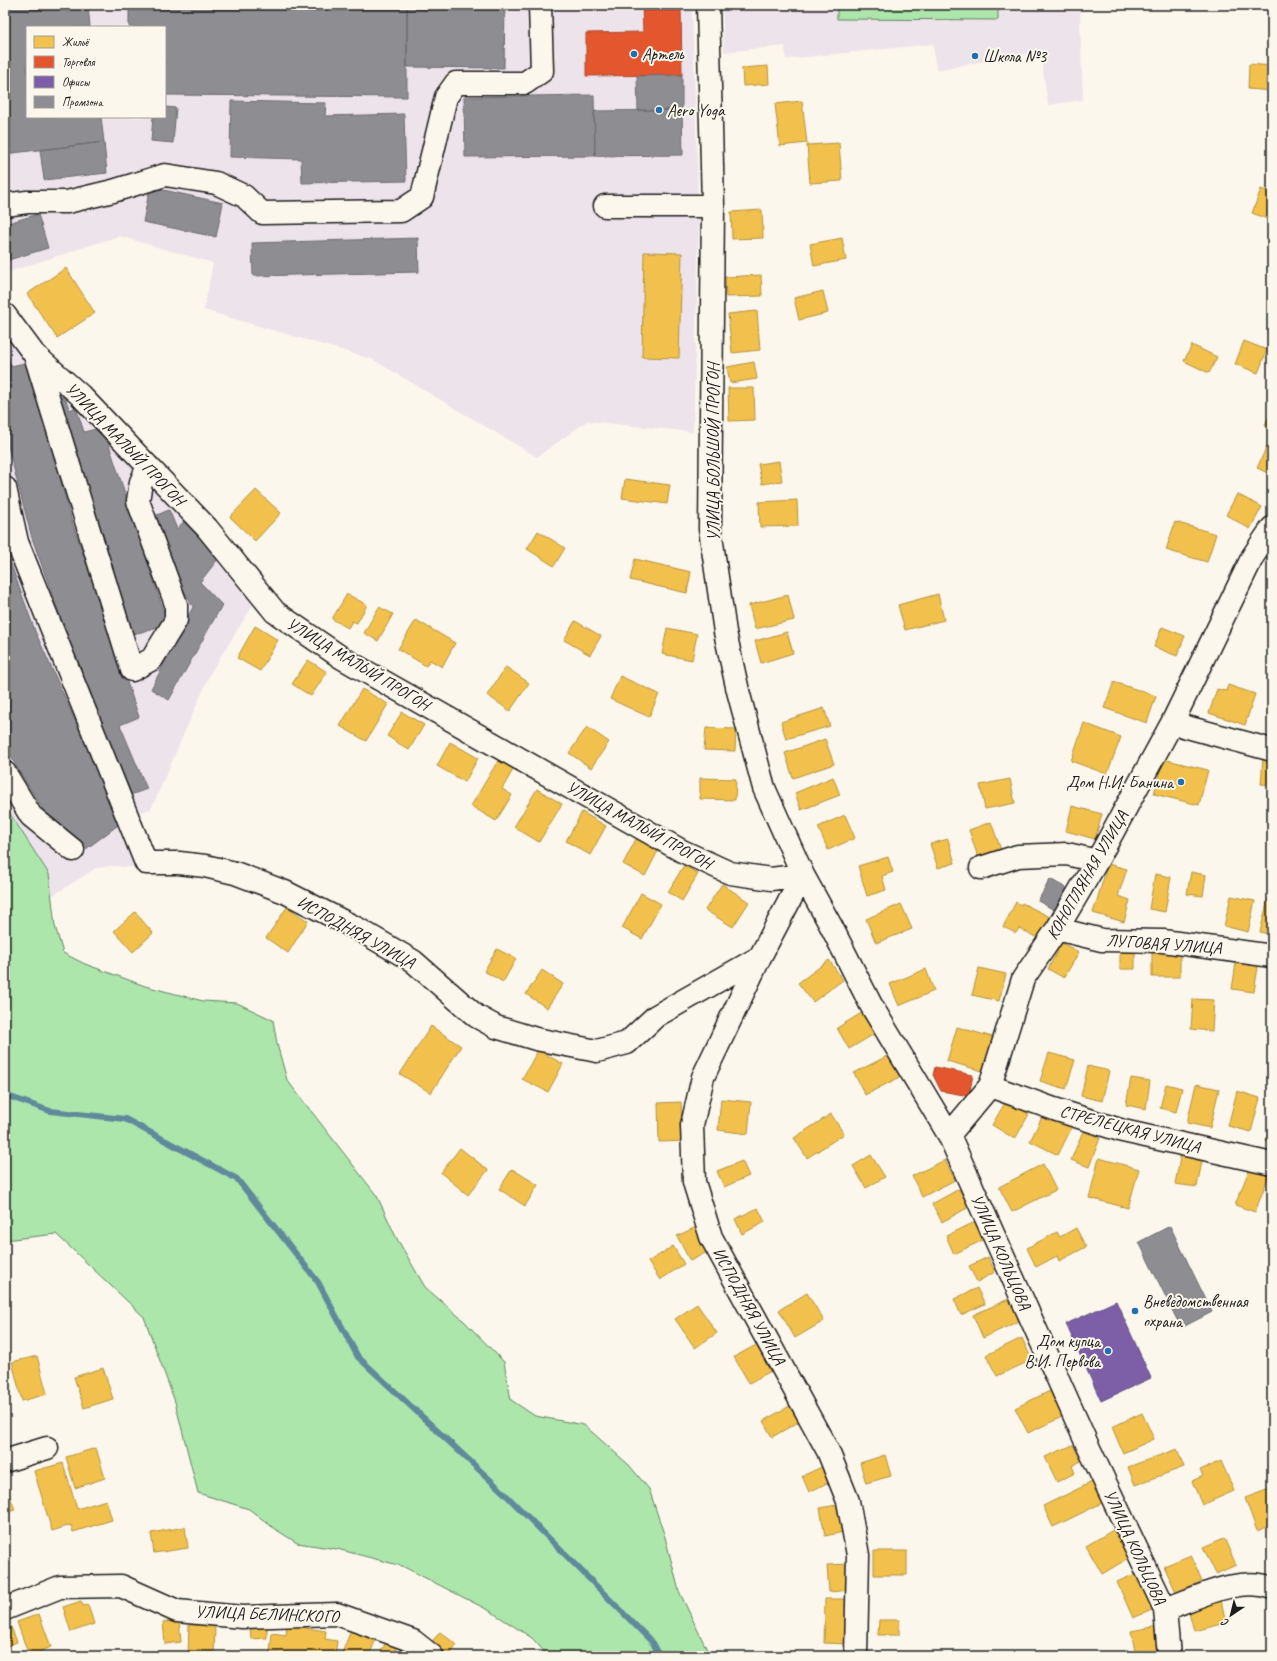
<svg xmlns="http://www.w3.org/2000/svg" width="1277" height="1661" font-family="Caveat,sans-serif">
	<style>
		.built { fill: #ede3ea; fill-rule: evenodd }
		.green { fill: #ace6ab; stroke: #648164 }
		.homes { fill: #f2c14e; stroke: #b2903f }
		.shops { fill: #e4572e; stroke: #a84529 }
		.offices { fill: #7b5ea7; stroke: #5e4a7d }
		.industry { fill: #8d8d92; stroke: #6b6b6f }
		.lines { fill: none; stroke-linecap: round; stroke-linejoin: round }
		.stream { stroke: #608a9b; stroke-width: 6 }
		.minor-casing { stroke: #1c1c1c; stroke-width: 25 }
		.minor { stroke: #fbf7ec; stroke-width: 22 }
		.poi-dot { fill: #1f6fb2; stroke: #fbf7ec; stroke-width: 1.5 }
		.labels { text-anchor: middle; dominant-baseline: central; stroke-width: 4; stroke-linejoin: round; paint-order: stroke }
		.poi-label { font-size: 17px; fill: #1c1c1c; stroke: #fbf7ec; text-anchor: start }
		.street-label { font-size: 17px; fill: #1c1c1c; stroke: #fbf7ec }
	</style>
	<rect width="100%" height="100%" fill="#fbf7ec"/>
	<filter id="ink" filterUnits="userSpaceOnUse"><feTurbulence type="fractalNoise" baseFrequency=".025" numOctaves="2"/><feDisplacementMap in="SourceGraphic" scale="8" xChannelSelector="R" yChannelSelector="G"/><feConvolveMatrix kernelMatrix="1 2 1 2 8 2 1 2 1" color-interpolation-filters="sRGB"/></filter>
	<g filter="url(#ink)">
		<path class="built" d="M 5,5 L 692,5 L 699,229 L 693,432 L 587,421 L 537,457 L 372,359 L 204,310 L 213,263 L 119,236 L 5,273 L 5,261 L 48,248 L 38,214 L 5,224 ZM 27,27 L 165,27 L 165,117 L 27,117 Z
			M 722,5 L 1081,5 L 1080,23 L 1083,100 L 1048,105 L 1040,51 L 936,70 L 933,44 L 786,59 L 785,46 L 724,52 Z
			M 5,323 L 228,567 L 253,605 L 211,672 L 151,809 L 135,814 L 144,868 L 111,866 L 96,868 L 52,896 L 49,874 L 5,806 Z"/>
		<path class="green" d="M 837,5 L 998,5 L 998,20 L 837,19 Z
			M 5,806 L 49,874 L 55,926 L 63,953 L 85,964 L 145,986 L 203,1001 L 237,1003 L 273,1020 L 277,1044 L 287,1080 L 377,1196 L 396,1237 L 425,1287 L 464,1321 L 504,1362 L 511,1400 L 535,1416 L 584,1425 L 629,1465 L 649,1489 L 665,1537 L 679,1591 L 710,1656 L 548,1656 L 532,1638 L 490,1611 L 402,1566 L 337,1549 L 297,1543 L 275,1529 L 249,1509 L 198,1493 L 175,1402 L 144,1317 L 56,1234 L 5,1240 Z"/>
		<path class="homes" d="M 1249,64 L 1272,66 L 1272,91 L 1248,89 Z
			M 768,66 L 769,84 L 743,86 L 742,68 Z
			M 802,101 L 807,143 L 780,146 L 775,104 Z
			M 839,143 L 842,181 L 810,183 L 807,145 Z
			M 1261,189 L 1272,193 L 1272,221 L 1252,213 Z
			M 762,210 L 763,238 L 732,239 L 731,212 Z
			M 842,238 L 846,260 L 814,266 L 810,244 Z
			M 644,252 L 682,253 L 679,358 L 642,357 Z
			M 66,268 L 95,313 L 57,338 L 27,294 Z
			M 761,275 L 762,296 L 726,297 L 725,277 Z
			M 823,291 L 828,313 L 799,320 L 794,298 Z
			M 757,311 L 760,350 L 732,353 L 728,314 Z
			M 1244,341 L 1267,350 L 1258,373 L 1235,364 Z
			M 1192,345 L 1217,357 L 1209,373 L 1184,361 Z
			M 754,362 L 757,379 L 730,383 L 727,367 Z
			M 728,388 L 754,388 L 755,420 L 729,421 Z
			M 1272,410 L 1272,428 L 1265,425 Z
			M 1267,446 L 1272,448 L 1272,475 L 1257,468 Z
			M 779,461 L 782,481 L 762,484 L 758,464 Z
			M 625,479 L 670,485 L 667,504 L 622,498 Z
			M 256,490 L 281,513 L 255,541 L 230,517 Z
			M 1237,494 L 1262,507 L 1250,529 L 1226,515 Z
			M 797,500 L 798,526 L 760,527 L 759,502 Z
			M 1175,522 L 1216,534 L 1207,562 L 1166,550 Z
			M 538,531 L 565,548 L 554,566 L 527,549 Z
			M 635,559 L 691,572 L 687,593 L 630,580 Z
			M 347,594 L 367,605 L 357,623 L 352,621 L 348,628 L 332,619 Z
			M 938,594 L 944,620 L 905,630 L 898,605 Z
			M 788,595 L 794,620 L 755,629 L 749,605 Z
			M 379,607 L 393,614 L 378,641 L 364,633 Z
			M 416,620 L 455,643 L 442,667 L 430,660 L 426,666 L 398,649 Z
			M 575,621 L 601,636 L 590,655 L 564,640 Z
			M 255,626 L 278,640 L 260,671 L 237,658 Z
			M 1162,627 L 1185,636 L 1177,656 L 1154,647 Z
			M 667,628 L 697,634 L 692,660 L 662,654 Z
			M 787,632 L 793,653 L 761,663 L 755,641 Z
			M 308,660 L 327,672 L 311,696 L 292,684 Z
			M 506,667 L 529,683 L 510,711 L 487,695 Z
			M 620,676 L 659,694 L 649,717 L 610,699 Z
			M 1114,682 L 1156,696 L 1147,723 L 1104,708 Z
			M 1228,685 L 1255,694 L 1245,725 L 1209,713 L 1217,689 L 1226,691 Z
			M 362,689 L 388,704 L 366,741 L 340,726 Z
			M 824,708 L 830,726 L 786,739 L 781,722 Z
			M 402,712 L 424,725 L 409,750 L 387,736 Z
			M 1084,723 L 1121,737 L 1107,774 L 1071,761 Z
			M 587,727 L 609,742 L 591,768 L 569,753 Z
			M 706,728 L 736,729 L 735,751 L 704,750 Z
			M 825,739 L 834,764 L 793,778 L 785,753 Z
			M 450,742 L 478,758 L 465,782 L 437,766 Z
			M 1263,758 L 1272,759 L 1272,785 L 1261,784 Z
			M 499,759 L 514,768 L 502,789 L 512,795 L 496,821 L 471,806 Z
			M 1163,759 L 1208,770 L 1199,805 L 1154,794 Z
			M 833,777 L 840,795 L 801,810 L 795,793 Z
			M 700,778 L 736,779 L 735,800 L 700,799 Z
			M 1010,779 L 1015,803 L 985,809 L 980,785 Z
			M 537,789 L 562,804 L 539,842 L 514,827 Z
			M 1072,806 L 1102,814 L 1095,839 L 1066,831 Z
			M 582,812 L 606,826 L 590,855 L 566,841 Z
			M 845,815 L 855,838 L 828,850 L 818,827 Z
			M 991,822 L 1001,850 L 978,857 L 969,830 Z
			M 637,837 L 659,849 L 645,876 L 623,864 Z
			M 948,839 L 955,863 L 938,868 L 930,844 Z
			M 888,857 L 893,872 L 882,876 L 886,890 L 867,896 L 858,866 Z
			M 1108,864 L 1127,869 L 1118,896 L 1130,900 L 1124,922 L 1093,913 Z
			M 684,865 L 698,874 L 682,901 L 668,892 Z
			M 1191,872 L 1206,875 L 1203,896 L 1187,894 Z
			M 1155,874 L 1171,877 L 1165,912 L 1149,909 Z
			M 722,884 L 749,902 L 733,927 L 705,910 Z
			M 641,893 L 661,904 L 642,939 L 622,928 Z
			M 1231,896 L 1255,901 L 1248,932 L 1224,926 Z
			M 1268,899 L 1272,900 L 1272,935 L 1260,932 Z
			M 1016,902 L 1021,905 L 1022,903 L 1050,917 L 1039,939 L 1019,928 L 1016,933 L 1003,927 Z
			M 901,904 L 912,929 L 876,943 L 866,919 Z
			M 287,907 L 308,921 L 288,953 L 266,938 Z
			M 135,912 L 153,933 L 133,952 L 114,931 Z
			M 1062,943 L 1079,952 L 1064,978 L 1048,969 Z
			M 497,949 L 516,959 L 503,982 L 484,971 Z
			M 1120,950 L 1135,951 L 1135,969 L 1120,969 Z
			M 1152,951 L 1180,951 L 1180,977 L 1152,977 Z
			M 1237,957 L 1259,961 L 1254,992 L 1232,989 Z
			M 829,960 L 843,980 L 813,1002 L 798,983 Z
			M 979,968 L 1006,974 L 999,1001 L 972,995 Z
			M 926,969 L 934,991 L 899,1006 L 890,984 Z
			M 542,970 L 563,984 L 547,1008 L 526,994 Z
			M 1193,999 L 1214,1000 L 1212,1031 L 1191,1029 Z
			M 863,1012 L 876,1033 L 849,1049 L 837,1028 Z
			M 431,1026 L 461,1046 L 431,1093 L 400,1074 Z
			M 957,1027 L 996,1038 L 986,1072 L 947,1061 Z
			M 538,1050 L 563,1064 L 548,1092 L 522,1079 Z
			M 1049,1053 L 1075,1060 L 1066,1089 L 1040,1081 Z
			M 889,1055 L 900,1077 L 865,1095 L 854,1073 Z
			M 1088,1066 L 1109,1071 L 1102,1101 L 1081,1096 Z
			M 1131,1078 L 1150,1081 L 1146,1109 L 1126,1105 Z
			M 1166,1084 L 1182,1088 L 1176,1112 L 1160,1108 Z
			M 1196,1084 L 1219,1089 L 1210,1128 L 1187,1123 Z
			M 1237,1091 L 1260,1098 L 1251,1132 L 1228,1126 Z
			M 721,1099 L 751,1102 L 748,1134 L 718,1130 Z
			M 1006,1101 L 1029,1114 L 1015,1139 L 992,1125 Z
			M 681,1102 L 682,1124 L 689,1141 L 659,1142 L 658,1103 Z
			M 1045,1111 L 1073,1125 L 1058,1155 L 1030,1141 Z
			M 831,1114 L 844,1134 L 807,1158 L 794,1138 Z
			M 1272,1119 L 1272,1143 L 1266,1141 Z
			M 1083,1131 L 1100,1138 L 1089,1167 L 1071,1160 Z
			M 460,1148 L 488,1170 L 468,1195 L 441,1173 Z
			M 1181,1153 L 1203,1156 L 1197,1187 L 1175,1184 Z
			M 871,1155 L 885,1177 L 866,1188 L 853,1166 Z
			M 1099,1158 L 1139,1169 L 1128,1208 L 1089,1198 Z
			M 945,1160 L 955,1180 L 922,1197 L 912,1176 Z
			M 742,1161 L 749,1176 L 724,1187 L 717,1171 Z
			M 1043,1164 L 1056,1190 L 1012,1212 L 999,1187 Z
			M 1250,1168 L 1269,1175 L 1255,1212 L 1235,1205 Z
			M 512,1169 L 538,1185 L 525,1206 L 499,1189 Z
			M 959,1189 L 969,1207 L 942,1222 L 932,1204 Z
			M 758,1208 L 765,1222 L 742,1234 L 735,1219 Z
			M 977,1221 L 985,1239 L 954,1254 L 946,1236 Z
			M 696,1227 L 709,1251 L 690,1261 L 677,1236 Z
			M 1076,1228 L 1086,1247 L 1059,1261 L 1057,1256 L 1036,1267 L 1027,1248 L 1057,1232 L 1060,1237 Z
			M 673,1246 L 684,1264 L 660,1280 L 648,1262 Z
			M 988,1257 L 995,1272 L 977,1282 L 969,1266 Z
			M 977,1288 L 985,1304 L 961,1315 L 954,1299 Z
			M 807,1293 L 824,1321 L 795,1338 L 779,1310 Z
			M 1013,1297 L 1023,1319 L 983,1338 L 973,1315 Z
			M 697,1304 L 717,1333 L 695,1348 L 675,1319 Z
			M 1022,1338 L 1032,1360 L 997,1376 L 986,1355 Z
			M 756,1345 L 771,1371 L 749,1383 L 734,1357 Z
			M 37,1356 L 47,1394 L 22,1401 L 12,1362 Z
			M 103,1368 L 113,1399 L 84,1408 L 74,1377 Z
			M 1052,1390 L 1064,1416 L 1028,1433 L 1015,1408 Z
			M 793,1404 L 802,1420 L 772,1437 L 763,1421 Z
			M 1142,1413 L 1154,1439 L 1123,1453 L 1112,1427 Z
			M 1073,1445 L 1081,1461 L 1072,1466 L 1075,1473 L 1057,1482 L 1045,1457 Z
			M 96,1448 L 105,1478 L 75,1488 L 66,1457 Z
			M 1177,1449 L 1184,1467 L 1135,1485 L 1128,1467 Z
			M 885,1455 L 891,1476 L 866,1483 L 860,1463 Z
			M 1221,1461 L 1234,1491 L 1202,1505 L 1192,1481 L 1203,1476 L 1200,1470 Z
			M 63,1463 L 77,1509 L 106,1500 L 112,1520 L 73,1532 L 71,1525 L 52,1531 L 34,1471 Z
			M 824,1466 L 831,1481 L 809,1492 L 802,1476 Z
			M 1092,1482 L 1102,1503 L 1053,1527 L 1043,1506 Z
			M 5,1483 L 15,1510 L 5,1513 Z
			M 1272,1488 L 1272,1525 L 1257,1531 L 1245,1498 Z
			M 842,1504 L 848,1531 L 825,1536 L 820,1508 Z
			M 185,1527 L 188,1548 L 154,1553 L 151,1533 Z
			M 1113,1530 L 1129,1558 L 1102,1574 L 1086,1546 Z
			M 1224,1538 L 1236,1565 L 1216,1574 L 1203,1547 Z
			M 874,1551 L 907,1551 L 907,1575 L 874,1575 Z
			M 1191,1555 L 1202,1581 L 1176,1592 L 1164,1566 Z
			M 850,1564 L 852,1590 L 829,1592 L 827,1565 Z
			M 1137,1573 L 1152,1610 L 1133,1618 L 1117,1582 Z
			M 825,1599 L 850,1599 L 849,1644 L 824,1643 Z
			M 1221,1600 L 1226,1623 L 1194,1631 L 1188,1608 Z
			M 81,1601 L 83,1606 L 88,1605 L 94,1624 L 71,1632 L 63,1607 Z
			M 39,1614 L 51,1647 L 29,1656 L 17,1622 Z
			M 879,1620 L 899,1620 L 899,1635 L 878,1635 Z
			M 179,1621 L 181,1642 L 165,1644 L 163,1622 Z
			M 267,1624 L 267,1638 L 251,1639 L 250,1625 Z
			M 189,1625 L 215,1626 L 214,1656 L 188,1656 Z
			M 287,1625 L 326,1631 L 325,1639 L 337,1641 L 335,1656 L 294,1656 L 270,1652 L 272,1633 L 286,1635 Z
			M 1158,1626 L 1163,1656 L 1136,1656 L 1131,1631 Z
			M 11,1627 L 17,1642 L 5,1647 L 5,1629 Z
			M 351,1630 L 376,1639 L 369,1656 L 341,1656 Z
			M 440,1632 L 457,1645 L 449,1656 L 444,1656 L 429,1645 Z
			M 388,1638 L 399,1644 L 393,1656 L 390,1656 L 381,1652 Z
			M 406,1647 L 416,1656 L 401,1656 Z
			M 878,1653 L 902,1656 L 878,1656 Z"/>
		<path class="shops" d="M 642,5 L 681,5 L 682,75 L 586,76 L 586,33 L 643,32 Z
			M 935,1067 L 973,1075 L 969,1096 L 941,1091 L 933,1075 Z"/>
		<path class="offices" d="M 1116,1301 L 1151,1378 L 1101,1401 L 1066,1324 Z"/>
		<path class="industry" d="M 5,5 L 88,5 L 90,27 L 27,27 L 27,117 L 101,117 L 104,142 L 5,154 Z
			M 129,5 L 407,5 L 407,97 L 165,95 L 165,27 L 129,27 Z
			M 407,5 L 505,5 L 504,68 L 407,67 Z
			M 682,75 L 682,110 L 638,110 L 637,76 Z
			M 594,95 L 595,156 L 465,157 L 464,97 Z
			M 231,101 L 326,103 L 325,116 L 404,114 L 406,181 L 302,183 L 301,159 L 230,157 Z
			M 165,107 L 176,108 L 173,143 L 151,141 L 153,117 L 165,117 Z
			M 682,110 L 683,155 L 595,156 L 594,111 Z
			M 104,142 L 107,173 L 44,180 L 40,150 Z
			M 150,187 L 223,203 L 216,237 L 143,222 Z
			M 38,214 L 48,248 L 5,261 L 5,224 Z
			M 418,238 L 419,272 L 253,276 L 252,243 Z
			M 5,348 L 11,366 L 29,362 L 72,522 L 139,717 L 120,725 L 147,789 L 125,797 L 32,538 L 5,435 Z
			M 64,396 L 70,410 L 76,407 L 84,432 L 96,429 L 108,442 L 168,624 L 128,636 L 51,400 Z
			M 169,510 L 177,529 L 185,520 L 218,559 L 200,582 L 222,605 L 169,700 L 151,689 L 193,607 L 159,545 L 152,517 Z
			M 5,548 L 35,631 L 121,823 L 86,849 L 47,816 L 19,771 L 5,746 Z
			M 1050,879 L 1068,889 L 1056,911 L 1038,901 Z
			M 1170,1226 L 1212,1312 L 1181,1328 L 1139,1242 Z"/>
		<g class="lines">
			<path class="stream" d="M 5,1095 L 50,1111 L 125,1119 L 237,1179 L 318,1282 L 358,1357 L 502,1491 L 653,1643 L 660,1656"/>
			<g class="minor-casing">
				<path id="minor" d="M 708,5 L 713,206 L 710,529 L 725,632 L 738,691 L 764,788 L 803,875 L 831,926 L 871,1005 L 949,1135 L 1087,1444 L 1165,1609 L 1169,1656
					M 5,205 L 27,202 L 67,202 L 113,191 L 165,175 L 216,183 L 244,196 L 262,213 L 401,211 L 422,197 L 446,97 L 456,83 L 525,83 L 542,71 L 540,5
					M 605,206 L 713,206
					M 5,315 L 34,354 L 80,395 L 207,528 L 275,612 L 342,658 L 682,851 L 730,873 L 771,879 L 803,875
					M 35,355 L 132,670 L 152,659 L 176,620 L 176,604 L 138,501 L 141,482 L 148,466
					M 5,488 L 17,542 L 146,863 L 179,863 L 205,866 L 235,873 L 285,892 L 358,929 L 413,961 L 476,1016 L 496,1027 L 536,1039 L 597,1051 L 627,1043 L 656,1016 L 760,957
					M 1172,723 L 1272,750
					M 5,773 L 31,816 L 73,850
					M 981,868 L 1018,856 L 1067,854 L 1097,861
					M 803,875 L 760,957 L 703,1077 L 692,1125 L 694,1182 L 711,1237 L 828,1451 L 848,1501 L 858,1555 L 856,1656
					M 1057,929 L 1102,940 L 1163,941 L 1272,956
					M 990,1086 L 1054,1109 L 1123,1131 L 1272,1164
					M 949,1135 L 990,1086 L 1023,979 L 1057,929 L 1097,861 L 1172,723 L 1253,556 L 1272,528
					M 5,1461 L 47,1448
					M 5,1609 L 60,1587 L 121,1586 L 177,1611 L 242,1617 L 337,1614 L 413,1641 L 432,1656
					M 1165,1609 C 1197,1598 1240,1575 1272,1588"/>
			</g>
			<use href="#minor" class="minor"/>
		</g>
	</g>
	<g class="poi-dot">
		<circle cx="634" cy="54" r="4"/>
		<circle cx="975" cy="56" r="4"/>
		<circle cx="659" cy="110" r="4"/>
		<circle cx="1181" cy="782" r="4"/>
		<circle cx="1135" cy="1311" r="4"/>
		<circle cx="1108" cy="1351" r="4"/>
	</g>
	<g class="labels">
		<g class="poi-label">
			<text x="642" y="54">Артель</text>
			<text x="983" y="56">Школа №3</text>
			<text x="667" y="110">Aero Yoga</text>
			<text x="1173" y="782" text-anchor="end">Дом Н.И. Банина</text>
			<text x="1143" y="1301">Вневедомственная<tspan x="1143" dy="20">охрана</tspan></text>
			<text x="1100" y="1341" text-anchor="end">Дом купца<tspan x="1100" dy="20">В.И. Первова</tspan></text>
		</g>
		<g class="street-label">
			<text transform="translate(125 444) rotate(46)">УЛИЦА МАЛЫЙ ПРОГОН</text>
			<text transform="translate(713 452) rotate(-90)">УЛИЦА БОЛЬШОЙ ПРОГОН</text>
			<text transform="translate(358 664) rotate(31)">УЛИЦА МАЛЫЙ ПРОГОН</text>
			<text transform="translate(639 825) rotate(29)">УЛИЦА МАЛЫЙ ПРОГОН</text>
			<text transform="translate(1087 875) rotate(-60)">КОНОПЛЯНАЯ УЛИЦА</text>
			<text transform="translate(356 932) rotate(29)">ИСПОДНЯЯ УЛИЦА</text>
			<text transform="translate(1164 944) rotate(4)">ЛУГОВАЯ УЛИЦА</text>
			<text transform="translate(1130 1129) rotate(15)">СТРЕЛЕЦКАЯ УЛИЦА</text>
			<text transform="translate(1001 1252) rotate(66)">УЛИЦА КОЛЬЦОВА</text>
			<text transform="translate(749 1306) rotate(61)">ИСПОДНЯЯ УЛИЦА</text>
			<text transform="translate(1135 1547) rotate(65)">УЛИЦА КОЛЬЦОВА</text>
			<text transform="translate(267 1614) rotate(2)">УЛИЦА БЕЛИНСКОГО</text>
		</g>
	</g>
	<rect width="1277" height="1661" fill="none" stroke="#fbf7ec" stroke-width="20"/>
	<rect x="10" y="10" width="1257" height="1641" fill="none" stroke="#1c1c1c" stroke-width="1.5" filter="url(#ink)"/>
	<rect x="26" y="26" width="140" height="92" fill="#fbf7ec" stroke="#a29f99"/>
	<rect x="34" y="36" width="20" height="12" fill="#f2c14e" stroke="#a29f99"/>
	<text x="62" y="46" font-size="12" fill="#1c1c1c">Жильё</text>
	<rect x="34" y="56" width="20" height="12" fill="#e4572e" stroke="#a29f99"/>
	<text x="62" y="66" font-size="12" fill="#1c1c1c">Торговля</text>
	<rect x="34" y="76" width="20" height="12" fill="#7b5ea7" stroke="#a29f99"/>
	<text x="62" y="86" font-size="12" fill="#1c1c1c">Офисы</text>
	<rect x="34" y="96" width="20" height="12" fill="#8d8d92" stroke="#a29f99"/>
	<text x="62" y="106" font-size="12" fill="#1c1c1c">Промзона</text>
	<g transform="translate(1231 1615) rotate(215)" stroke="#fbf7ec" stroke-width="3" paint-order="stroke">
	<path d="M0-3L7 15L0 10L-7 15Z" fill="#1c1c1c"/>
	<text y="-6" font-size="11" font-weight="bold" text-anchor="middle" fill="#1c1c1c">С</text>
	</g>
</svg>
